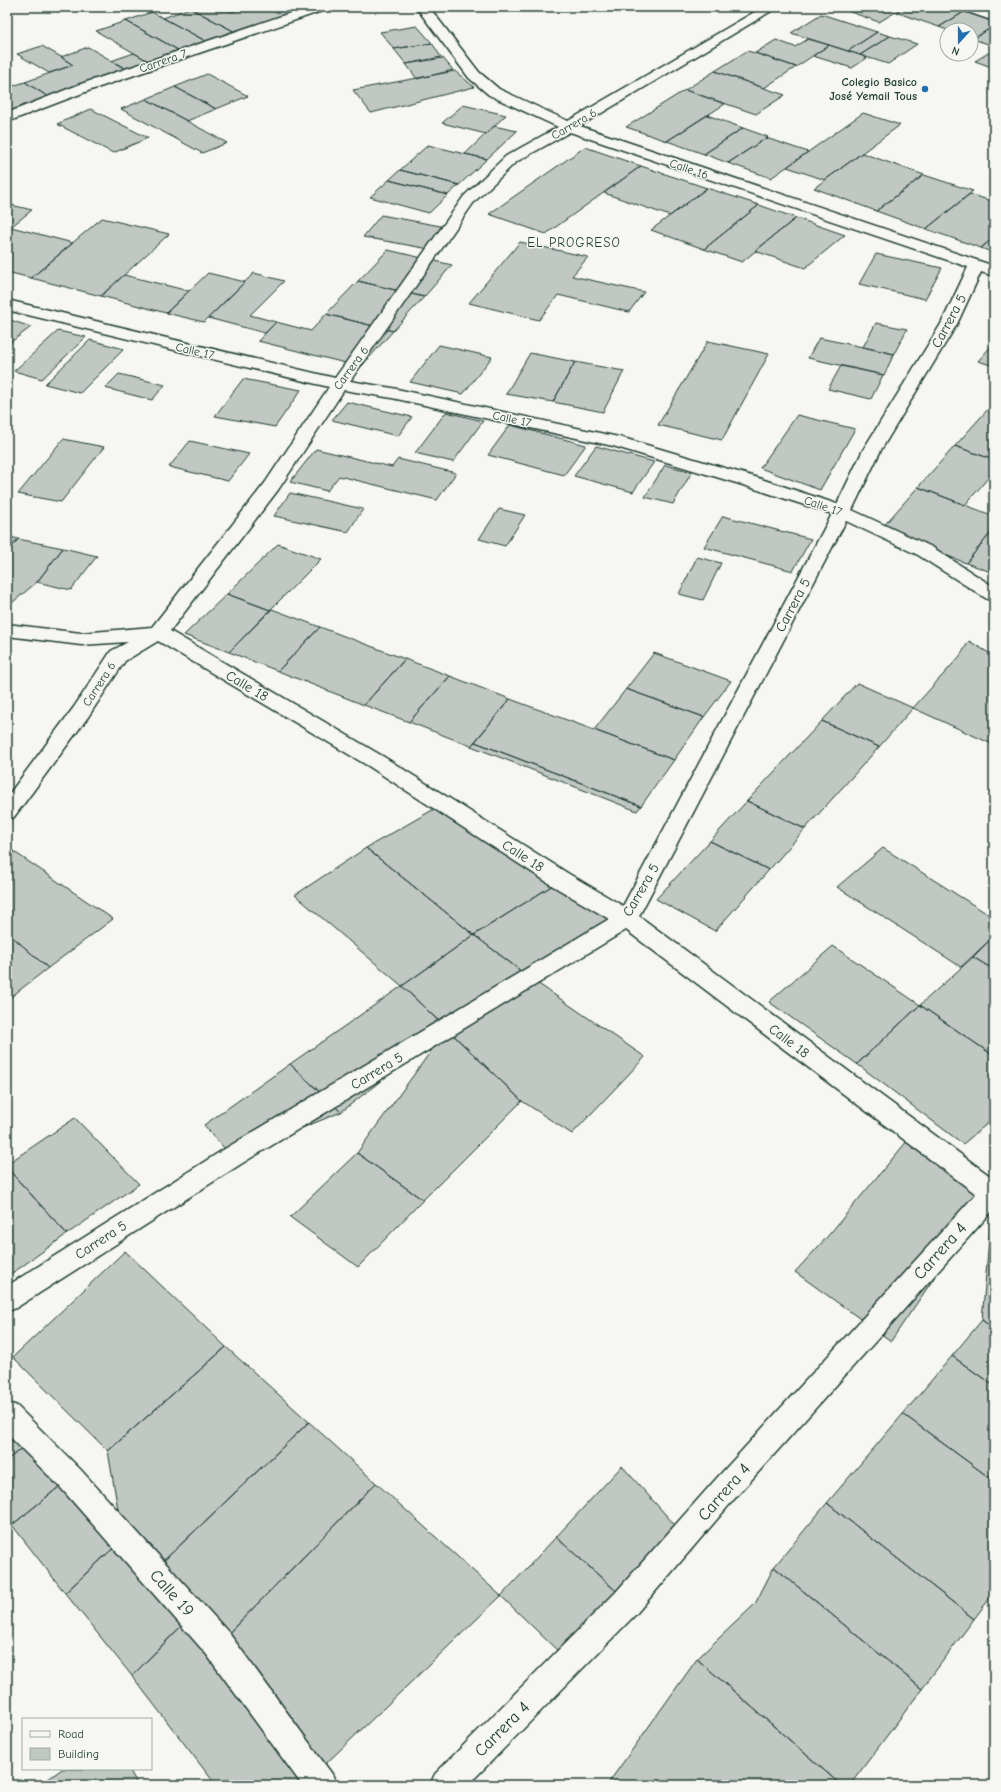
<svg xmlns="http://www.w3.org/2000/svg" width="1001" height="1792" font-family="'Comic Neue',sans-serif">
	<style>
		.building { fill: #c1c8c3; stroke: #1f3d34 }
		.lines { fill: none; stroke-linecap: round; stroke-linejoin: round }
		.minor-casing { stroke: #1f3d34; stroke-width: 3 }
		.minor { fill: #f6f6f2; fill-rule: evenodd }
		.poi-dot { fill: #1f6fb2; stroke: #f6f6f2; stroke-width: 1.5 }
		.labels { text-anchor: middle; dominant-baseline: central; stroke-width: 3; stroke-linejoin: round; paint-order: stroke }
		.far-street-label { font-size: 12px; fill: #1f3d34; stroke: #f6f6f2 }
		.far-poi-label { font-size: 12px; font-weight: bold; fill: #1f3d34; stroke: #f6f6f2; text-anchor: end }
		.far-neighbourhood-label { font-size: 13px; letter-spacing: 1px; fill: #1f3d34; stroke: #f6f6f2 }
		.street-label { font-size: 14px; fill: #1f3d34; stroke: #f6f6f2 }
		.near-street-label { font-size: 17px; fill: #1f3d34; stroke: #f6f6f2 }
	</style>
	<rect width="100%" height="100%" fill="#f6f6f2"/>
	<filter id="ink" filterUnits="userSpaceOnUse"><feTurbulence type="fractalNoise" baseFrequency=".025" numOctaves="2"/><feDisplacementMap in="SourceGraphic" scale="8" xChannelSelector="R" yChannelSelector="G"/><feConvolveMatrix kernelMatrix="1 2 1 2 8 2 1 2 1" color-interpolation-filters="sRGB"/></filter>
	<g filter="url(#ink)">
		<path class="building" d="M 194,7 L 223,7 L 232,12 L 246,7 L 318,7 L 241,35 L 190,8 Z
			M 836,7 L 904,7 L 879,22 Z
			M 904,7 L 962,7 L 969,9 L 939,27 L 895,12 Z
			M 190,8 L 241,35 L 213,45 L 163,18 Z
			M 969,9 L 994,17 L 994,26 L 973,39 L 971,38 L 971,30 L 947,30 L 939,27 Z
			M 152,12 L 213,45 L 187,55 L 126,21 Z
			M 821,14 L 877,32 L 848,51 L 791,33 Z
			M 126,21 L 187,55 L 157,66 L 96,31 Z
			M 417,26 L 432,43 L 394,49 L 380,32 Z
			M 994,26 L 994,46 L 973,39 Z
			M 877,32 L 890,36 L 860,55 L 848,51 Z
			M 890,36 L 917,44 L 888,64 L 860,55 Z
			M 808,39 L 829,45 L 796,67 L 755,53 L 776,40 L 795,47 Z
			M 432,43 L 441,57 L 406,64 L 394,49 Z
			M 829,45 L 860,55 L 867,58 L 852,68 L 813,56 Z
			M 42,46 L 61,57 L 73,65 L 49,73 L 17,54 Z
			M 88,47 L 135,74 L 83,88 L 58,103 L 25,82 L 73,65 L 61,57 Z
			M 994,49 L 994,68 L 975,61 L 990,52 Z
			M 747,51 L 755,53 L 796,67 L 764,88 L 715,71 Z
			M 134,53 L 157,66 L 135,74 L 111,61 Z
			M 443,58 L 453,70 L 417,79 L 406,64 Z
			M 455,71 L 474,87 L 371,113 L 353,90 Z
			M 715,71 L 764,88 L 785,95 L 756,114 L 685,90 Z
			M 207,74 L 248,96 L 216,109 L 175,87 Z
			M 25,82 L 58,103 L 16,118 L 7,113 L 7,88 Z
			M 175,87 L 216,109 L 187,121 L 146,99 Z
			M 685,90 L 725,104 L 667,141 L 626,127 Z
			M 146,99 L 187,121 L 227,143 L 202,153 L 121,109 Z
			M 463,105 L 506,115 L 486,134 L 442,123 Z
			M 91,109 L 148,138 L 113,153 L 57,124 Z
			M 863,113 L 900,125 L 825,180 L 787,167 Z
			M 707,115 L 743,128 L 704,154 L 667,141 Z
			M 494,126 L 517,131 L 487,159 L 465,154 Z
			M 743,128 L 768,137 L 728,163 L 704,154 Z
			M 766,138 L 808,152 L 771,178 L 728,163 Z
			M 428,145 L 465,154 L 487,159 L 459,185 L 400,170 Z
			M 585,147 L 641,166 L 546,234 L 489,214 Z
			M 862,153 L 924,175 L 876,211 L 814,188 Z
			M 641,166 L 707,188 L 670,216 L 604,193 Z
			M 400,170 L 459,185 L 448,195 L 389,180 Z
			M 924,175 L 973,191 L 926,229 L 876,211 Z
			M 389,180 L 448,195 L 429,213 L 370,197 Z
			M 707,188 L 759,205 L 704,249 L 651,230 Z
			M 970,194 L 994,202 L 994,237 L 981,248 L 926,229 Z
			M 7,204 L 32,210 L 7,230 Z
			M 759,205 L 796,218 L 742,262 L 704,249 Z
			M 381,215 L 451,228 L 435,250 L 363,237 Z
			M 102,218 L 169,234 L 101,296 L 31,278 Z
			M 796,218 L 845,235 L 805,268 L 755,251 Z
			M 11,227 L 73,243 L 31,278 L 7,272 L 7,230 Z
			M 994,237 L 994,253 L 981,248 Z
			M 520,242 L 588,257 L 572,276 L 644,292 L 629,312 L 558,295 L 539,320 L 469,303 Z
			M 388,250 L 452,265 L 424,297 L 358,281 Z
			M 876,254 L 942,268 L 925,299 L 859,284 Z
			M 208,273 L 245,282 L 204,322 L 166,313 Z
			M 254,273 L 284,281 L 250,315 L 276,322 L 265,333 L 208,318 Z
			M 124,275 L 189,291 L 166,313 L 101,296 Z
			M 358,281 L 424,297 L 393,331 L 326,314 Z
			M 326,314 L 393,331 L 361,367 L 258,341 L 276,322 L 311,331 Z
			M 7,319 L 31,327 L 7,345 Z
			M 876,323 L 907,329 L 894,354 L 863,347 Z
			M 58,331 L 86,337 L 42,379 L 14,371 Z
			M 819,338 L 863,347 L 894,354 L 884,375 L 808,358 Z
			M 90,340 L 124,349 L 80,393 L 45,384 Z
			M 708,341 L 769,354 L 722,440 L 658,425 Z
			M 994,343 L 994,366 L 978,361 Z
			M 439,345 L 492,357 L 463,394 L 410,382 Z
			M 530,353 L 575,362 L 553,402 L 506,394 Z
			M 575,362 L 624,371 L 603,412 L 553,402 Z
			M 841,366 L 883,375 L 871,399 L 828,389 Z
			M 119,374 L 165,385 L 152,400 L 105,388 Z
			M 243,379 L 301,390 L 275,427 L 215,416 Z
			M 347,402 L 412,417 L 398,436 L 332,420 Z
			M 989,408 L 994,410 L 994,460 L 955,446 Z
			M 446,412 L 483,421 L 453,462 L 415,453 Z
			M 797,415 L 855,429 L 820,490 L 760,468 Z
			M 510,425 L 586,445 L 564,475 L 488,455 Z
			M 63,439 L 104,447 L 61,502 L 18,494 Z
			M 190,441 L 249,454 L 228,481 L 169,467 Z
			M 596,446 L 654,462 L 633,492 L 574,476 Z
			M 955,446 L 994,460 L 994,471 L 965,505 L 918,487 Z
			M 316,449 L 392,467 L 398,459 L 456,473 L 437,500 L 339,476 L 327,491 L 290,482 Z
			M 665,465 L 692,472 L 673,504 L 645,497 Z
			M 918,487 L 994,516 L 994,529 L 966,563 L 880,530 Z
			M 290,493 L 363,509 L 348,532 L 274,516 Z
			M 499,509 L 525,515 L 505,546 L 479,539 Z
			M 723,516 L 811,539 L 793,571 L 704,547 Z
			M 994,529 L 994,573 L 966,563 Z
			M 7,536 L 18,539 L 7,553 Z
			M 18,539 L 63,548 L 37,582 L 7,607 L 7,553 Z
			M 278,544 L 321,559 L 270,610 L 227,594 Z
			M 63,548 L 97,556 L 71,590 L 37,582 Z
			M 697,557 L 721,563 L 703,600 L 679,594 Z
			M 227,594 L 270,610 L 229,652 L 184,635 Z
			M 272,609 L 320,627 L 278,671 L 229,652 Z
			M 320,627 L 405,659 L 364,705 L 278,671 Z
			M 969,641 L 994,656 L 994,745 L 913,708 L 960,656 Z
			M 654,653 L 731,681 L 704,717 L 626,689 Z
			M 405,659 L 450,676 L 409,722 L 364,705 Z
			M 450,676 L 510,699 L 471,746 L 409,722 Z
			M 857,683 L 913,708 L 879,747 L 822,721 Z
			M 626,689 L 704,717 L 674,760 L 594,730 Z
			M 510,699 L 594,730 L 674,760 L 641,806 L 475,742 Z
			M 822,721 L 879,747 L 805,829 L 747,801 Z
			M 475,742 L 641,806 L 637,811 L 471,746 Z
			M 747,801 L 805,829 L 769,870 L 710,841 Z
			M 443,804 L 561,880 L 474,935 L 366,848 Z
			M 710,841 L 769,870 L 715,931 L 656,899 Z
			M 7,847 L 113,919 L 48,968 L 7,932 Z
			M 366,848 L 474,935 L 402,986 L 295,895 Z
			M 883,848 L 994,918 L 994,936 L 961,967 L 837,887 Z
			M 561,880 L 627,919 L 530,978 L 474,935 Z
			M 7,932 L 48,968 L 7,1000 Z
			M 474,935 L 530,978 L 447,1029 L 402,986 Z
			M 994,936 L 994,970 L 973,957 Z
			M 833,946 L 920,1005 L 857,1064 L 769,1002 Z
			M 973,957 L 994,970 L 994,1056 L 920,1005 Z
			M 530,978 L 645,1057 L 572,1134 L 522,1101 L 447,1029 Z
			M 402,986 L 447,1029 L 341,1112 L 290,1064 Z
			M 920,1005 L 994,1056 L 994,1118 L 963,1144 L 857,1064 Z
			M 447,1029 L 522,1101 L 423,1200 L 357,1153 Z
			M 290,1064 L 341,1112 L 232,1157 L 204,1125 Z
			M 75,1118 L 139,1184 L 67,1234 L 7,1168 L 7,1164 Z
			M 913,1134 L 993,1192 L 891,1341 L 795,1272 L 827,1237 Z
			M 357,1153 L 423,1200 L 358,1267 L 290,1217 Z
			M 7,1168 L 67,1234 L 7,1277 Z
			M 993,1192 L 994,1193 L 994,1329 L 982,1320 Z
			M 125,1251 L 226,1347 L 108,1451 L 13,1357 Z
			M 982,1320 L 994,1329 L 994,1386 L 952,1356 Z
			M 226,1347 L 309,1422 L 153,1571 L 123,1539 L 108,1451 Z
			M 952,1356 L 994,1386 L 994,1481 L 903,1414 Z
			M 903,1414 L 994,1481 L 994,1593 L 974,1619 L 827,1503 Z
			M 7,1415 L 32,1440 L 7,1460 Z
			M 309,1422 L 376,1483 L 218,1644 L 153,1571 Z
			M 32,1440 L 70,1478 L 12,1525 L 7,1518 L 7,1460 Z
			M 622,1466 L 683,1534 L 624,1598 L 556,1537 Z
			M 70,1478 L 123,1539 L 65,1593 L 12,1525 Z
			M 376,1483 L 501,1596 L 314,1775 L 218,1644 Z
			M 827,1503 L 974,1619 L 922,1689 L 774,1567 Z
			M 556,1537 L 624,1598 L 564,1657 L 501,1596 Z
			M 123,1539 L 192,1615 L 132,1676 L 65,1593 Z
			M 774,1567 L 922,1689 L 850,1785 L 841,1785 L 697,1659 L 755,1604 Z
			M 192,1615 L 307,1785 L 216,1785 L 132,1676 Z
			M 697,1659 L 841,1785 L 607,1785 Z
			M 62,1769 L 129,1769 L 138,1785 L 40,1785 Z"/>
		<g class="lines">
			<g class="minor-casing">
				<path id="minor" d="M 308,7 L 326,7 L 325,10 L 88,91 L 7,122 L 7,113 L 78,85 Z
					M 416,7 L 429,7 L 479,72 L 499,89 L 568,121 L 763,7 L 778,7 L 580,126 L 994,266 L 994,276 L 981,272 L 957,324 L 881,450 L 852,510 L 932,547 L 994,587 L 994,601 L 987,599 L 918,555 L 846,521 L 639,916 L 994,1179 L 994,1209 L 736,1497 L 636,1614 L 468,1785 L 430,1785 L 435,1774 L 615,1593 L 716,1479 L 976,1194 L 626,930 L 241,1164 L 16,1308 L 7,1312 L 7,1286 L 223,1150 L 609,919 L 553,886 L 370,767 L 158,641 L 125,661 L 88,717 L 14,817 L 7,820 L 7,797 L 74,707 L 111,651 L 128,642 L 81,645 L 7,636 L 7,624 L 81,633 L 152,627 L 265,483 L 329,387 L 7,310 L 7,300 L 335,378 L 464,196 L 506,156 L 558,127 L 489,95 L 469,78 ZM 570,132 L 968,267 L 941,324 L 863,450 L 837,504 L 755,477 L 623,438 L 392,388 L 350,381 L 474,202 L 516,162 ZM 344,390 L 392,398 L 613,446 L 743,485 L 832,514 L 623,906 L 569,874 L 384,757 L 170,631 L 278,490 Z
					M 961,7 L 979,7 L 994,13 L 994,21 L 962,10 Z
					M 7,1402 L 17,1406 L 80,1469 L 229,1633 L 332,1774 L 337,1785 L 302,1785 L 207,1655 L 60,1487 L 7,1434 Z"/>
			</g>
			<use href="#minor" class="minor"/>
		</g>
	</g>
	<circle class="poi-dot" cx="925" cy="89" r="4"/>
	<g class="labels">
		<g class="far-street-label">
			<text transform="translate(163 61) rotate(-19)">Carrera 7</text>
			<text transform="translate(574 124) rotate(-30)">Carrera 6</text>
			<text transform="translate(689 169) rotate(19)">Calle 16</text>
			<text transform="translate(195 351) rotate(13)">Calle 17</text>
			<text transform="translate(351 368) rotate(-54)">Carrera 6</text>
			<text transform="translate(512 419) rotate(12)">Calle 17</text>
			<text transform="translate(823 506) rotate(19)">Calle 17</text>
			<text transform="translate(99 684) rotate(-57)">Carrera 6</text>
		</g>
		<g class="far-poi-label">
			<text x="917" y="82">Colegio Basico<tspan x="917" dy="14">José Yemail Tous</tspan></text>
		</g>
		<g class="far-neighbourhood-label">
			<text x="574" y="242">EL PROGRESO</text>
		</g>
		<g class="street-label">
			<text transform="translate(949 321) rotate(-62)">Carrera 5</text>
			<text transform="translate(793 605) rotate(-62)">Carrera 5</text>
			<text transform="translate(247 686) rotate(31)">Calle 18</text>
			<text transform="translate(523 856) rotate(33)">Calle 18</text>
			<text transform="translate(641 890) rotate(-60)">Carrera 5</text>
			<text transform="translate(789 1041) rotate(37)">Calle 18</text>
			<text transform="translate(377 1071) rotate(-31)">Carrera 5</text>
			<text transform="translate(101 1240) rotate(-33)">Carrera 5</text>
		</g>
		<g class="near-street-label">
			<text transform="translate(940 1251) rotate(-48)">Carrera 4</text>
			<text transform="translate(724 1492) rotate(-49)">Carrera 4</text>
			<text transform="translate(172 1593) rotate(48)">Calle 19</text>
			<text transform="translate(502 1729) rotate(-45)">Carrera 4</text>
		</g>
	</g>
	<rect width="1001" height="1792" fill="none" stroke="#f6f6f2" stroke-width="24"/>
	<rect x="12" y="12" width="977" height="1768" fill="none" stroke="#1f3d34" stroke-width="1.5" filter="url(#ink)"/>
	<rect x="22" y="1718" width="130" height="52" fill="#f6f6f2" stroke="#a0aca6"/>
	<rect x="30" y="1731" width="20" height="6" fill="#f6f6f2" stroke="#a0aca6"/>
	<text x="58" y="1738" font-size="12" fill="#1f3d34">Road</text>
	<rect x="30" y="1748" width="20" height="12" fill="#c1c8c3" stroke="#a0aca6"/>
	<text x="58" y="1758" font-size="12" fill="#1f3d34">Building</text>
	<g transform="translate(959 42) rotate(201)"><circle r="19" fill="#f6f6f2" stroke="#a0aca6"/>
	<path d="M0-3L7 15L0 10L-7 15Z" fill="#1f6fb2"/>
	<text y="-6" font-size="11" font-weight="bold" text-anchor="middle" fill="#1f3d34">N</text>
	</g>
</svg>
